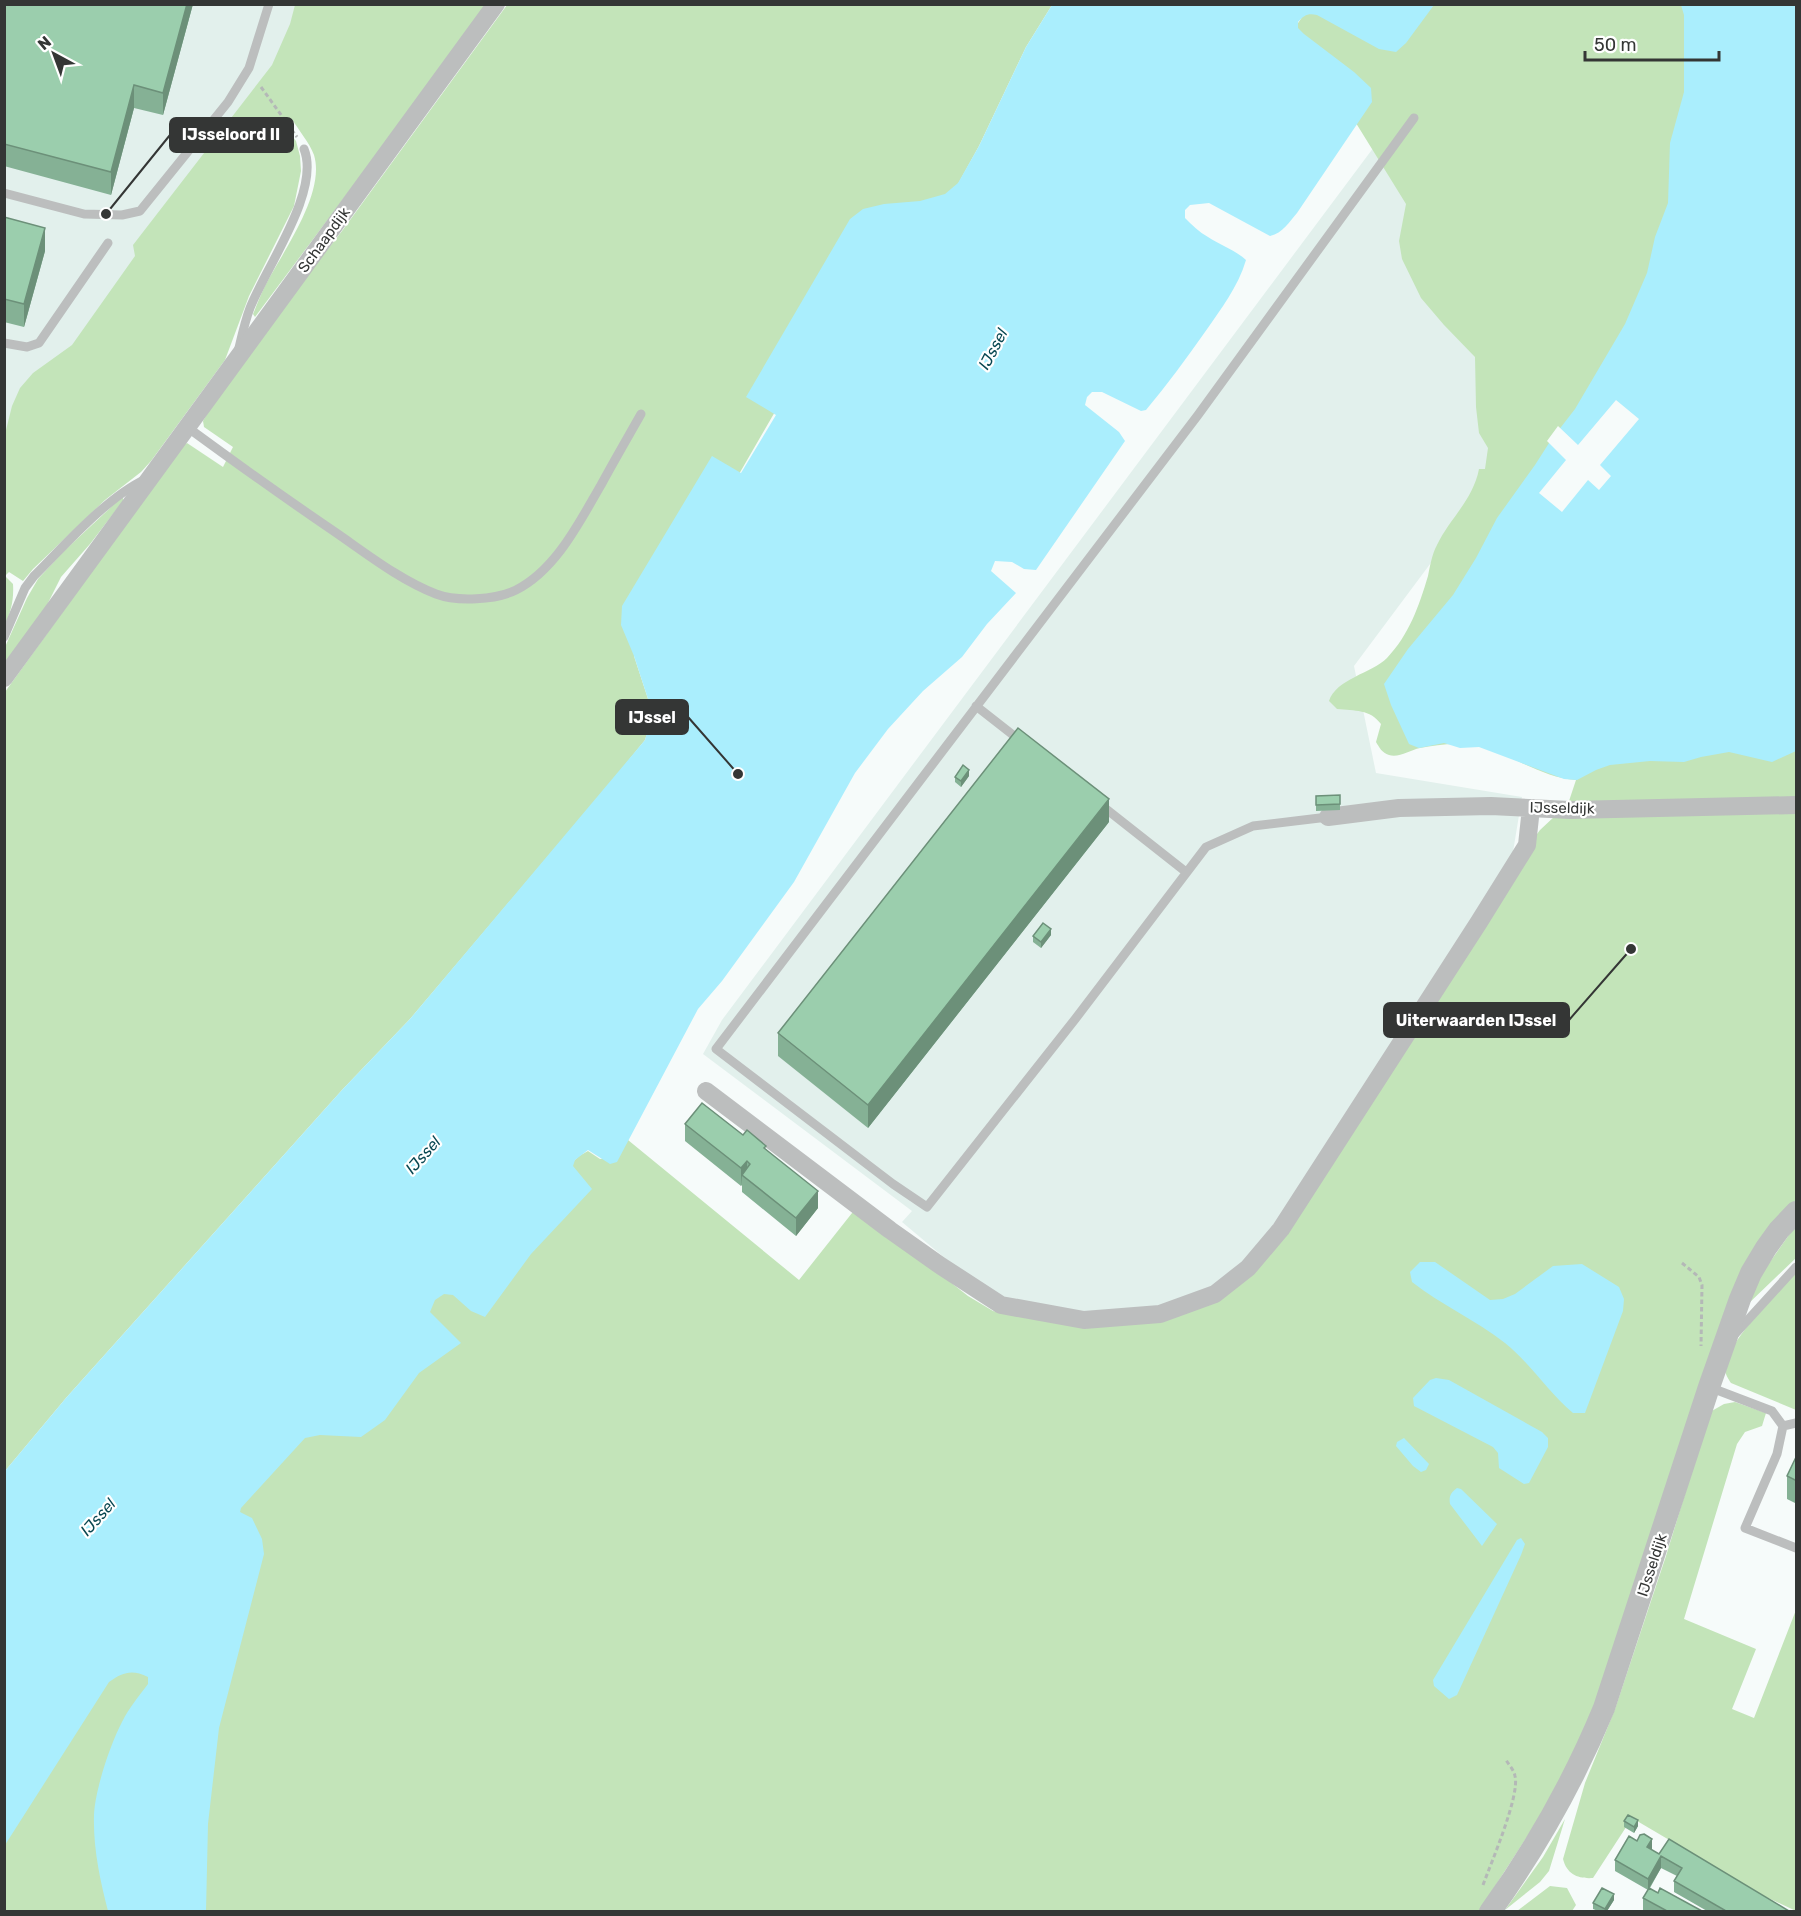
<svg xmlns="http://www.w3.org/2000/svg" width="1801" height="1916" font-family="Rubik,sans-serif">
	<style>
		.built { fill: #e2f0ec }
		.green { fill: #c3e4b9 }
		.water { fill: #aaeefd }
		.pier { fill: #f6fbfa }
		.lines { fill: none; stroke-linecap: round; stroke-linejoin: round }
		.path { stroke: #b4b8b7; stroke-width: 3; stroke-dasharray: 4.5 3; stroke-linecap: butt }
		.service { stroke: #bcbebe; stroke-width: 9 }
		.minor { stroke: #bcbebe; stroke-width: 18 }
		.tertiary { stroke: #bcbebe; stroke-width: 22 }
		.wall { fill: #85b195 }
		.shaded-wall { fill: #6c9079 }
		.building { fill: #9bcead; stroke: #6c9079; stroke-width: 1.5 }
		.labels { text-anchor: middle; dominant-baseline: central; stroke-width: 4.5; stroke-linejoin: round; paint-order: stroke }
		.street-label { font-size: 15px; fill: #343635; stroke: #fff }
		.water-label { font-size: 16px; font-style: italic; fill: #094852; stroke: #fff }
		.leader { fill: none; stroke: #343635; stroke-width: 2 }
		.callout-dot { fill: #343635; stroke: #fff; stroke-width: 2 }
		.callout { fill: #343635; stroke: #343635; stroke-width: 2 }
		.callout-label { font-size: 16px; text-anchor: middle; font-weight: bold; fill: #fff }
	</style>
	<rect width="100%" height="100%" fill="#f6fbfa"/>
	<path class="built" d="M 5,5 L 354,5 L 5,490 Z
		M 1477,9 L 1580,363 L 1354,666 L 1376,773 L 1522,797 L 1512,858 L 1262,1247 L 1229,1278 L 1168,1309 L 1083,1314 L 1003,1299 L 946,1259 L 902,1222 L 912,1211 L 703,1054 L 722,1020 Z"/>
	<path class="green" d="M 1311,4 L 1796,5 L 1796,1200 L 1775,1222 L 1597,1703 L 1567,1775 L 1479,1911 L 5,1911 L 5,1813 L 191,1575 L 246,1500 L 435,1295 L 579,1156 L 588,1151 L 600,1159 L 607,1158 L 628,1140 L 799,1280 L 856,1208 L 968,1296 L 993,1311 L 1027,1318 L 1144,1321 L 1243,1279 L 1531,842 L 1540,830 L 1555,816 L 1564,816 L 1576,780 C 1536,777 1502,746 1462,744 C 1448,743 1433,746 1420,748 C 1410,750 1399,758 1389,755 C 1382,753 1379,747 1376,742 L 1381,724 C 1370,709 1355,711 1337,709 L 1329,701 C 1336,679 1372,673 1387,658 C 1409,635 1419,606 1428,576 C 1430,566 1432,554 1437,545 C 1450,518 1473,500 1479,469 L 1485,469 L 1488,448 L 1479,433 L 1476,407 L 1475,357 L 1444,325 L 1421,298 L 1402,259 L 1399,241 L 1406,204 L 1296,26 Z
		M 295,5 L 488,5 L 255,317 L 253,314 C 257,305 260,296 264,288 C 281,254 326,194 314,155 C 309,142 299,131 292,119 L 285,127 L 296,141 L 300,156 L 301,171 L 294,206 L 249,296 L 225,360 L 151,461 L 141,472 L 105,500 L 33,569 L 23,581 L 9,572 L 5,576 L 13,584 C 14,600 11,611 5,626 L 5,434 L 12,406 L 20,388 L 33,373 L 72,345 L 135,256 L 133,245 L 272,65 L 290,24 Z
		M 507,5 L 1052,5 L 1026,47 L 979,146 L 958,184 L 776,410 L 634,656 L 649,702 L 651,721 L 645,740 L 611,782 L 410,1019 L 342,1090 L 66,1398 L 5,1471 L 5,692 L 181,447 L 187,443 L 223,467 L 233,447 L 204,427 L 203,421 L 232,371 L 342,231 Z
		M 123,496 L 123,501 L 90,544 L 61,577 L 46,607 L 5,664 L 5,647 L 27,598 L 38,579 L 63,552 Z
		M 1796,1225 L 1796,1258 L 1748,1304 L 1758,1279 Z
		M 1796,1273 L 1796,1410 L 1731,1383 C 1728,1378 1724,1373 1725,1366 C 1727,1344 1779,1289 1796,1273 Z
		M 1735,1402 L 1766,1413 L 1762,1426 L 1745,1432 L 1737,1444 L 1684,1619 L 1756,1649 L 1732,1709 L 1754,1718 L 1796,1610 L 1796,1911 L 1766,1897 L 1632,1818 L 1593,1878 C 1579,1879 1567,1875 1563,1859 L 1585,1783 L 1615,1709 L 1666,1556 L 1710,1412 L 1724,1404 Z
		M 1565,1819 L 1549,1871 L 1540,1882 L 1505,1910 L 1543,1857 Z
		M 1550,1886 L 1567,1888 L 1576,1905 L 1572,1911 L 1517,1911 Z"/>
	<path class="water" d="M 1052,5 L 1434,5 L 1406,43 L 1396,52 L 1379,49 L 1317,15 C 1308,13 1304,15 1298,22 L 1298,28 L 1304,34 L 1354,72 L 1371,88 L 1372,102 L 1297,213 C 1289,222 1283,233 1270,236 L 1209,203 L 1190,205 L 1185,210 L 1185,218 C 1192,225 1199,232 1208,237 C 1220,245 1235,250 1246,260 C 1238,287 1221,309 1205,332 C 1186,359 1167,385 1146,410 L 1141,411 L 1102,392 L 1092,392 L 1087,397 L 1085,405 L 1119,432 L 1125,441 L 1036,570 L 1024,569 L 1012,562 L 995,561 L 991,571 L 1016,593 L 987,624 L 962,657 L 923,691 L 888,729 L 855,773 L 794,882 L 722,981 L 698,1009 L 617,1162 L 610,1164 L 588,1150 L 575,1160 L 573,1166 L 592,1189 L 531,1254 L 485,1317 L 471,1311 L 453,1295 L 444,1294 L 435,1300 L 430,1312 L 461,1343 L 419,1373 L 385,1420 L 361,1437 L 320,1435 L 305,1438 L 241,1508 L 240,1512 L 252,1518 L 262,1539 L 264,1554 L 219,1728 L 208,1824 L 206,1911 L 108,1911 C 100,1880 93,1848 94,1815 C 95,1790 110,1745 122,1722 C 129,1708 139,1696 148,1684 L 148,1677 C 132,1669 123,1672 109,1682 L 5,1845 L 5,1471 L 66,1398 L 342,1090 L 410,1019 L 645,740 L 650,721 L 649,702 L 634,656 L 621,625 L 622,606 L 712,456 L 741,473 L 776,415 L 746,397 L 850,219 L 863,209 L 884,204 L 920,201 L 945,194 L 958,183 L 979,146 L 1026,47 Z
		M 1681,5 L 1796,5 L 1796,751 L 1772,762 L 1729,752 L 1701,757 L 1684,762 L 1650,761 L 1610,765 L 1596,770 L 1577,780 L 1564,779 L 1479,747 L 1460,748 L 1444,743 L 1419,748 L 1409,744 L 1391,705 L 1384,684 L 1408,649 L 1453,595 L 1476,558 L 1497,518 L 1535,465 L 1551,440 L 1575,409 L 1625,324 L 1647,273 L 1655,237 L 1668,203 L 1670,143 L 1684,92 L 1684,15 Z
		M 1420,1262 L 1435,1262 L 1490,1300 L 1503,1299 L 1515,1294 L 1553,1266 L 1582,1264 L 1619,1287 L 1624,1299 L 1623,1311 L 1585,1413 L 1573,1413 C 1548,1392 1532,1365 1505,1343 C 1476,1320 1441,1305 1412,1282 L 1410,1272 Z
		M 1436,1378 L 1449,1380 L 1542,1432 L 1548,1438 L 1548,1447 L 1529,1483 L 1524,1484 L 1499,1468 L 1498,1453 L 1493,1447 L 1414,1406 L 1413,1398 L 1430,1380 Z
		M 1404,1438 L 1429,1464 L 1426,1470 L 1421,1472 L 1413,1466 L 1396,1446 L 1397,1442 Z
		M 1457,1488 L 1461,1489 L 1497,1524 L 1482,1546 L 1450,1504 C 1449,1497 1450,1493 1457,1488 Z
		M 1521,1538 L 1525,1544 L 1521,1555 L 1457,1695 L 1449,1699 L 1434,1686 L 1433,1680 L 1517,1540 Z"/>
	<path class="pier" d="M 1616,400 L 1639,419 L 1600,465 L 1611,476 L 1599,490 L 1588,480 L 1562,512 L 1539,493 L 1566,460 L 1547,441 L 1558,426 L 1578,445 Z"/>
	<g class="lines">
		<path class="path" d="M 261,87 L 297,137
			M 1682,1263 L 1699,1277 L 1702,1285 L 1701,1346
			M 1483,1885 C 1491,1863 1520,1796 1515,1776 C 1514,1770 1509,1765 1506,1760"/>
		<path class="service" d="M 4,193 L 84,214 L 122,215 L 140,211 L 228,102 L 249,68 L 269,4
			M 4,343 L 27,347 L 39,343 L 108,243
			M 239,348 C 242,335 245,321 250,308 C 266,267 321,191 304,149
			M 187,427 C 236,463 285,498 335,532 C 367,554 400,580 436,594 C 457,602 496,600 516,590 C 556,570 580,521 601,485 C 614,461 628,437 641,414
			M 4,637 L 25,588 L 34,576 C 64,546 108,496 146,479
			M 976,706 L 1022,742
			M 1101,805 L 1186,872
			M 1328,817 L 1253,826 L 1206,847 L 1076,1018 L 927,1207 L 893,1184 L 716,1049 L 1198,415 L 1414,118
			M 1735,1334 L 1796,1267
			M 1709,1387 L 1772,1411 L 1783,1426 L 1777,1454 L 1745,1528 L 1796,1548
			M 1783,1426 L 1796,1423"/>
		<path class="minor" d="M 4,678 L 496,4
			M 1328,817 L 1399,808 L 1491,806 L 1570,810 L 1796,805
			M 706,1091 L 890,1230 L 941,1266 L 1001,1305 L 1084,1320 L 1160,1314 L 1215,1294 L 1248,1268 L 1281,1229 L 1479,922 L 1527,845 L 1531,808"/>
		<path class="tertiary" d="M 1490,1912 C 1536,1848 1574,1781 1604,1708 L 1709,1387 L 1740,1299 L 1751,1273 L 1766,1248 L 1779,1230 L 1796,1212"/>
	</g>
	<path class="wall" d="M 4,4 L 193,4 L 163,115 L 134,108 L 111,195 L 4,166 Z
		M 4,217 L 45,251 L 24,327 L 4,322 Z
		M 969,776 L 961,787 L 955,782 L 955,777 Z
		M 1340,795 L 1340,810 L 1316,811 L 1316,796 Z
		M 1109,822 L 868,1128 L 778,1056 L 778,1033 Z
		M 1051,935 L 1041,948 L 1033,942 L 1033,936 Z
		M 685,1124 L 743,1135 L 766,1149 L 818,1208 L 796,1236 L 742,1192 L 742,1185 L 741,1186 L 685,1141 Z
		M 1797,1455 L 1797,1504 L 1787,1499 L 1787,1476 Z
		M 1624,1821 L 1638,1826 L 1634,1833 L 1624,1827 Z
		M 1652,1850 L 1659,1854 L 1789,1911 L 1707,1911 L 1674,1892 L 1674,1881 L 1677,1876 L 1661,1868 L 1650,1888 L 1658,1893 L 1702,1911 L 1643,1911 L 1643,1898 L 1648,1890 L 1615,1871 L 1615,1860 Z
		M 1614,1900 L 1607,1911 L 1598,1911 L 1593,1909 L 1593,1903 Z"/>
	<path class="shaded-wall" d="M 187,4 L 193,4 L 163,115 L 163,93 Z
		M 134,85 L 134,108 L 111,195 L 111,172 Z
		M 45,228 L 45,251 L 24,327 L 24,304 Z
		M 969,770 L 969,776 L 961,787 L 961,781 Z
		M 1109,799 L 1109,822 L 868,1128 L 868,1105 Z
		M 1051,929 L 1051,935 L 1041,948 L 1041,942 Z
		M 747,1161 L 747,1179 L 742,1175 L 741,1186 L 741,1168 Z
		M 818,1191 L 818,1208 L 796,1236 L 796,1218 Z
		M 1638,1820 L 1638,1826 L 1634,1833 L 1634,1827 Z
		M 1652,1839 L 1652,1850 L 1647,1847 Z
		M 1661,1856 L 1661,1868 L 1648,1890 L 1648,1879 Z
		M 1614,1894 L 1614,1900 L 1607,1911 L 1605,1911 L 1605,1909 Z"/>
	<path class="building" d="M 4,4 L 187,4 L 163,93 L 134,85 L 111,172 L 4,144 Z
		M 4,217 L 45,228 L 24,304 L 4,299 Z
		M 1018,728 L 1109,799 L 868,1105 L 778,1033 Z
		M 963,765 L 969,770 L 961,781 L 955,777 Z
		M 1340,795 L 1340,804 L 1316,805 L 1316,796 Z
		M 1043,923 L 1051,929 L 1041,942 L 1033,936 Z
		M 702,1103 L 743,1135 L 747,1130 L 766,1146 L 764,1148 L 818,1191 L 796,1218 L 742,1175 L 750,1164 L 747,1161 L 741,1168 L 685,1124 Z
		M 1797,1455 L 1797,1481 L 1787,1476 Z
		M 1628,1815 L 1638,1820 L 1634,1827 L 1624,1821 Z
		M 1644,1834 L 1652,1839 L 1647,1847 L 1659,1854 L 1669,1839 L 1789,1911 L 1726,1911 L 1674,1881 L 1682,1868 L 1661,1856 L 1648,1879 L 1615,1860 L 1629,1836 L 1637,1841 L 1640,1835 Z
		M 1602,1888 L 1614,1894 L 1605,1909 L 1593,1903 Z
		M 1649,1888 L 1658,1893 L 1660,1888 L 1702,1911 L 1667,1911 L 1643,1898 Z"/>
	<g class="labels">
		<g class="street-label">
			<text transform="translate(324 240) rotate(-54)">Schaapdijk</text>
			<text transform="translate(1562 808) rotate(1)">IJsseldijk</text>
			<text transform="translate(1652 1565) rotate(-72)">IJsseldijk</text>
		</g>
		<g class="water-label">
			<text transform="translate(993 349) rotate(-62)">IJssel</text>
			<text transform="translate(423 1155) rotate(-48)">IJssel</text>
			<text transform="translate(98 1517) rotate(-48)">IJssel</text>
		</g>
	</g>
	<path class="leader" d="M106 214L170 135M738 774L688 717M1631 949L1569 1020"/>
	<g class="callout-dot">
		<circle cx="106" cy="214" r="6"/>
		<circle cx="738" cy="774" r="6"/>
		<circle cx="1631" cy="949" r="6"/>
	</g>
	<g class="callout">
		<rect x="170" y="118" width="123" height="34" rx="6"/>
		<rect x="616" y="700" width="72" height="34" rx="6"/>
		<rect x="1384" y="1003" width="185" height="34" rx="6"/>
	</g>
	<g class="callout-label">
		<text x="231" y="140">IJsseloord II</text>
		<text x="652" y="723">IJssel</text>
		<text x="1476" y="1026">Uiterwaarden IJssel</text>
	</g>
	<rect width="1801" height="1916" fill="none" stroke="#343635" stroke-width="12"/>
	<g transform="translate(54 54) rotate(319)" stroke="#ffffff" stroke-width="4.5" paint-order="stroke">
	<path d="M0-4.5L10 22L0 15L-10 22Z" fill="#343635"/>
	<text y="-9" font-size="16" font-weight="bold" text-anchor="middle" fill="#343635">N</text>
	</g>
	<path d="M1585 51v9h134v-9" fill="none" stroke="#343635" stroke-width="3"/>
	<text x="1594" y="51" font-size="18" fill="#343635" stroke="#ffffff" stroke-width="4.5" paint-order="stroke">50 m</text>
</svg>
